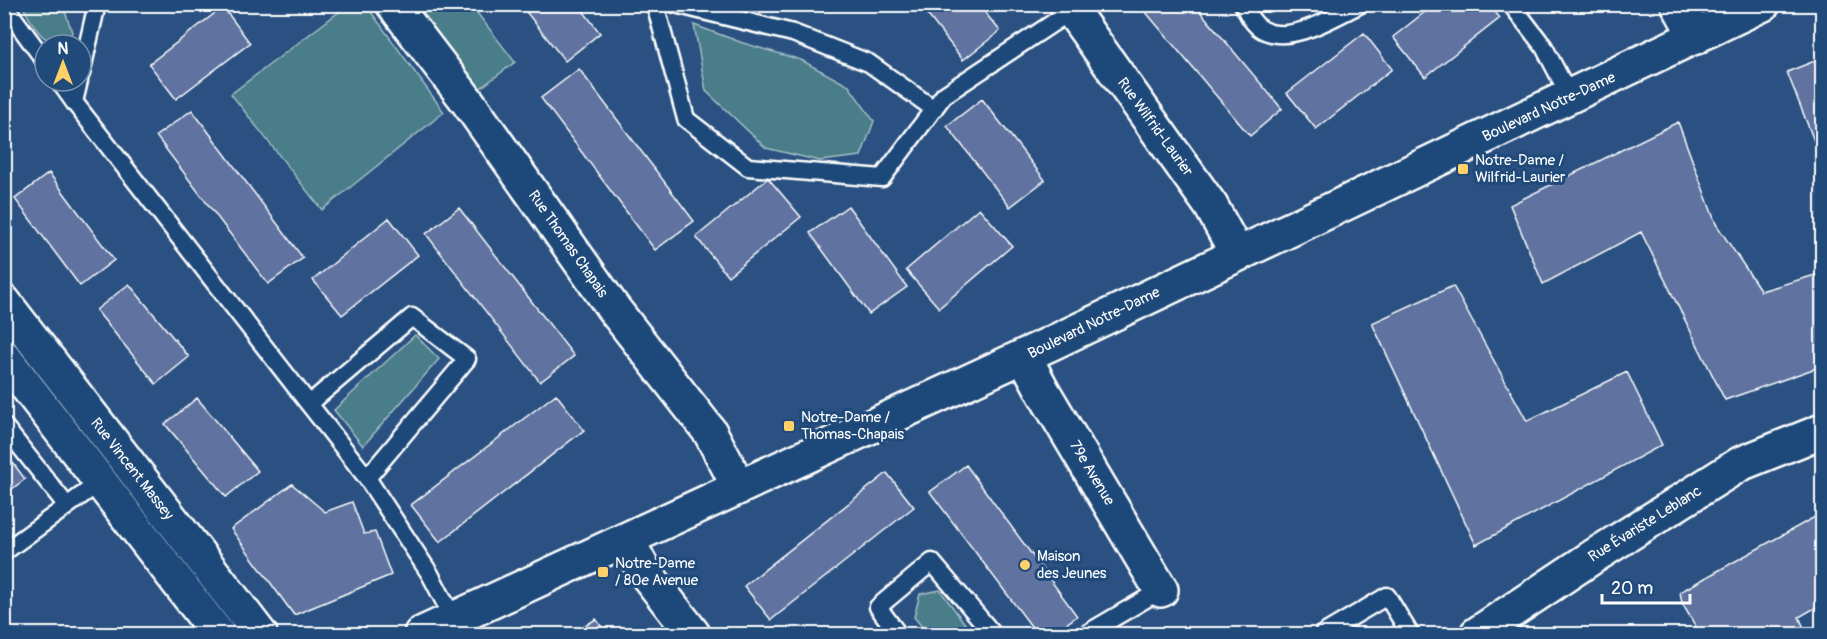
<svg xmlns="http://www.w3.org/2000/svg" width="1827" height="639" font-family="Pangolin,sans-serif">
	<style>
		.green { fill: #4a7d89; stroke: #a4bec4; stroke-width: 1.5 }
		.building { fill: #5f72a0; stroke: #fff; stroke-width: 1.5 }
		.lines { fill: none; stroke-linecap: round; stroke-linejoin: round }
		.service-casing { stroke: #fff; stroke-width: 21 }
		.minor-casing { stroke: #fff; stroke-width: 38 }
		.tertiary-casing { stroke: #fff; stroke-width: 38 }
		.service { stroke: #1f4a7a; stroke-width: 16 }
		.minor { stroke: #1f4a7a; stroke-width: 33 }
		.tertiary { stroke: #1f4a7a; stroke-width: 33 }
		.poi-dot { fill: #ffd166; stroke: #1f4a7a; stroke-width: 2 }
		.labels { text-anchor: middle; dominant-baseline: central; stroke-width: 6; stroke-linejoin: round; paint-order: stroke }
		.street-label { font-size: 15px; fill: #fff; stroke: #1f4a7a }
		.poi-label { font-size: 15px; fill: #fff; stroke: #1f4a7a; text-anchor: start }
	</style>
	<rect width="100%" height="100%" fill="#2a5181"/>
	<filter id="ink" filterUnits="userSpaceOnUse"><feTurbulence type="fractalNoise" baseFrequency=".0167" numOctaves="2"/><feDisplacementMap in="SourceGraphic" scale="12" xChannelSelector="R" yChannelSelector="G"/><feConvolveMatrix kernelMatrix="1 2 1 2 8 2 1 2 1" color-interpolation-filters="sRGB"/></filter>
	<g filter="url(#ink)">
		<path class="green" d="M 22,5 L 65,11 L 72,32 L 68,45 C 41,45 34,26 22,5 Z
			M 348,5 L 366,5 L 444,112 L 322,210 L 231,94 Z
			M 408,5 L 471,5 L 515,62 L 474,93 Z
			M 694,25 L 743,43 L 801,60 L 849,86 L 874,121 L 861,156 L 820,161 L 766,148 L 706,91 Z
			M 415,335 L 439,359 L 363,446 L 334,410 Z
			M 940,590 L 971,632 L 972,634 L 928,634 L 914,617 L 920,594 Z"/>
		<path class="building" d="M 520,4 L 578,4 L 600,33 L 565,61 Z
			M 919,4 L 978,4 L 1000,31 L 963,60 Z
			M 1139,4 L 1194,4 L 1282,109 L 1250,136 Z
			M 1435,4 L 1489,4 L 1500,18 L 1425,77 L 1393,37 Z
			M 223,7 L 250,43 L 176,99 L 149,64 Z
			M 1364,33 L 1392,69 L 1316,129 L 1287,93 Z
			M 1822,58 L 1822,155 L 1820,156 L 1787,72 Z
			M 579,69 L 694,221 L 655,250 L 541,98 Z
			M 982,99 L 1045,180 L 1010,207 L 947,126 Z
			M 192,110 L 303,258 L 268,284 L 156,136 Z
			M 1678,122 L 1716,224 L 1761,291 L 1822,273 L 1822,366 L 1725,400 L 1641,232 L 1543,284 L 1510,205 Z
			M 49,173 L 114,260 L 80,286 L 15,199 Z
			M 768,178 L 801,217 L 728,276 L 696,237 Z
			M 848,206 L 907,287 L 869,314 L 810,233 Z
			M 459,208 L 574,356 L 540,382 L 426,234 Z
			M 979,208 L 1012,246 L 939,308 L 906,270 Z
			M 389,218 L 418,255 L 342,315 L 313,280 Z
			M 129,284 L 189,357 L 156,384 L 96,310 Z
			M 1453,286 L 1527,421 L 1627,372 L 1662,445 L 1476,545 L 1372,323 Z
			M 556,394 L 584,430 L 440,542 L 411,505 Z
			M 197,398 L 258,471 L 226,497 L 165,424 Z
			M 4,451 L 25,479 L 4,495 Z
			M 966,465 L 1077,616 L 1052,634 L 1037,634 L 930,492 Z
			M 887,473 L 914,507 L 771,620 L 744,586 Z
			M 292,484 L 325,512 L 352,502 L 364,534 L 375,532 L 391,575 L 294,615 L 231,529 Z
			M 1822,513 L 1822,604 L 1799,617 L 1807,634 L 1715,634 L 1714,632 L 1700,634 L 1682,603 L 1680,592 Z
			M 596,619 L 607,634 L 571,634 Z"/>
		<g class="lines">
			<g class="service-casing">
				<path id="service" d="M 655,4 L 686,119 L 748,167 L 882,178 L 944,95 L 1071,11
					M 675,4 L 793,33 L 869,63 L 934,109
					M 1243,4 C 1248,14 1253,25 1263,30 C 1291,45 1335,16 1361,4
					M 1511,4 L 1544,47 L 1570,97
					M 4,5 L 45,61
					M 81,74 L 97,4
					M 59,81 L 74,102 L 79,81
					M 74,102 L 309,404 L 412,317 L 467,359 L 367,478 L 430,574 L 454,620
					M 309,404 L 367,478
					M 4,426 L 67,506
					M 4,552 L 100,482
					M 898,634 L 878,607 L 932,562 L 993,634
					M 1086,634 L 1161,590
					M 1323,634 L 1387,596 L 1410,634"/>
			</g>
			<g class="minor-casing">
				<path id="minor" d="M 393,4 L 468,102 L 613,308 L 710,432 L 739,487
					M 1067,4 L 1211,206 L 1237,254
					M 1678,4 L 1696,37
					M 4,302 L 260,634
					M 1024,356 L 1044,393 L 1161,590
					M 4,357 L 218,634
					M 627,540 L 644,571 L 693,634
					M 1477,634 L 1594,556 L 1740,464 L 1822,431"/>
			</g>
			<g class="tertiary-casing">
				<path id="tertiary" d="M 421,634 L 1054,342 L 1763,4"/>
			</g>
			<use href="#service" class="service"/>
			<use href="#minor" class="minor"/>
			<use href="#tertiary" class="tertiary"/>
		</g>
	</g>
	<g class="poi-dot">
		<rect x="1457" y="163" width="12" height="12" rx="3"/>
		<rect x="783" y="420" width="12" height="12" rx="3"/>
		<circle cx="1025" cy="565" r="6"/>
		<rect x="597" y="566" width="12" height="12" rx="3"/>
	</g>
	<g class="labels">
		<g class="street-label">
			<text transform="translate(1549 107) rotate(-25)">Boulevard Notre-Dame</text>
			<text transform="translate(1155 127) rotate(54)">Rue Wilfrid-Laurier</text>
			<text transform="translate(568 244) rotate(55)">Rue Thomas Chapais</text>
			<text transform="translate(1094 323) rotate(-26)">Boulevard Notre-Dame</text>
			<text transform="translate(132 469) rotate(52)">Rue Vincent Massey</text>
			<text transform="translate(1092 473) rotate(59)">79e Avenue</text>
			<text transform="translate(1645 524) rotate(-32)">Rue Évariste Leblanc</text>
		</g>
		<g class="poi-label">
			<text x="1475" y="160">Notre-Dame /<tspan x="1475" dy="17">Wilfrid-Laurier</tspan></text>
			<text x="801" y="417">Notre-Dame /<tspan x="801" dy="17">Thomas-Chapais</tspan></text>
			<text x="1037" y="556">Maison<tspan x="1037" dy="17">des Jeunes</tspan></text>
			<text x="615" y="563">Notre-Dame<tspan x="615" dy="17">/ 80e Avenue</tspan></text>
		</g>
	</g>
	<rect width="1827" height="639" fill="none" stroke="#1f4a7a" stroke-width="24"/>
	<rect x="12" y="12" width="1803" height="615" fill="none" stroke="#fff" stroke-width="2" filter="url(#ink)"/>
	<g transform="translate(63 63)"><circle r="28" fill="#1f4a7a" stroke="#7992af" stroke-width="1.5"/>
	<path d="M0-4.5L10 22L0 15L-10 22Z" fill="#ffd166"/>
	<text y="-9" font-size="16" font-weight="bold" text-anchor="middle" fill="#ffffff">N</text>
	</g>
	<path d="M1602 594v9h88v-9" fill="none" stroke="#ffffff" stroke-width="3"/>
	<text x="1611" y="594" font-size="18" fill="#ffffff" stroke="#1f4a7a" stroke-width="4.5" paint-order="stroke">20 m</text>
</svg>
